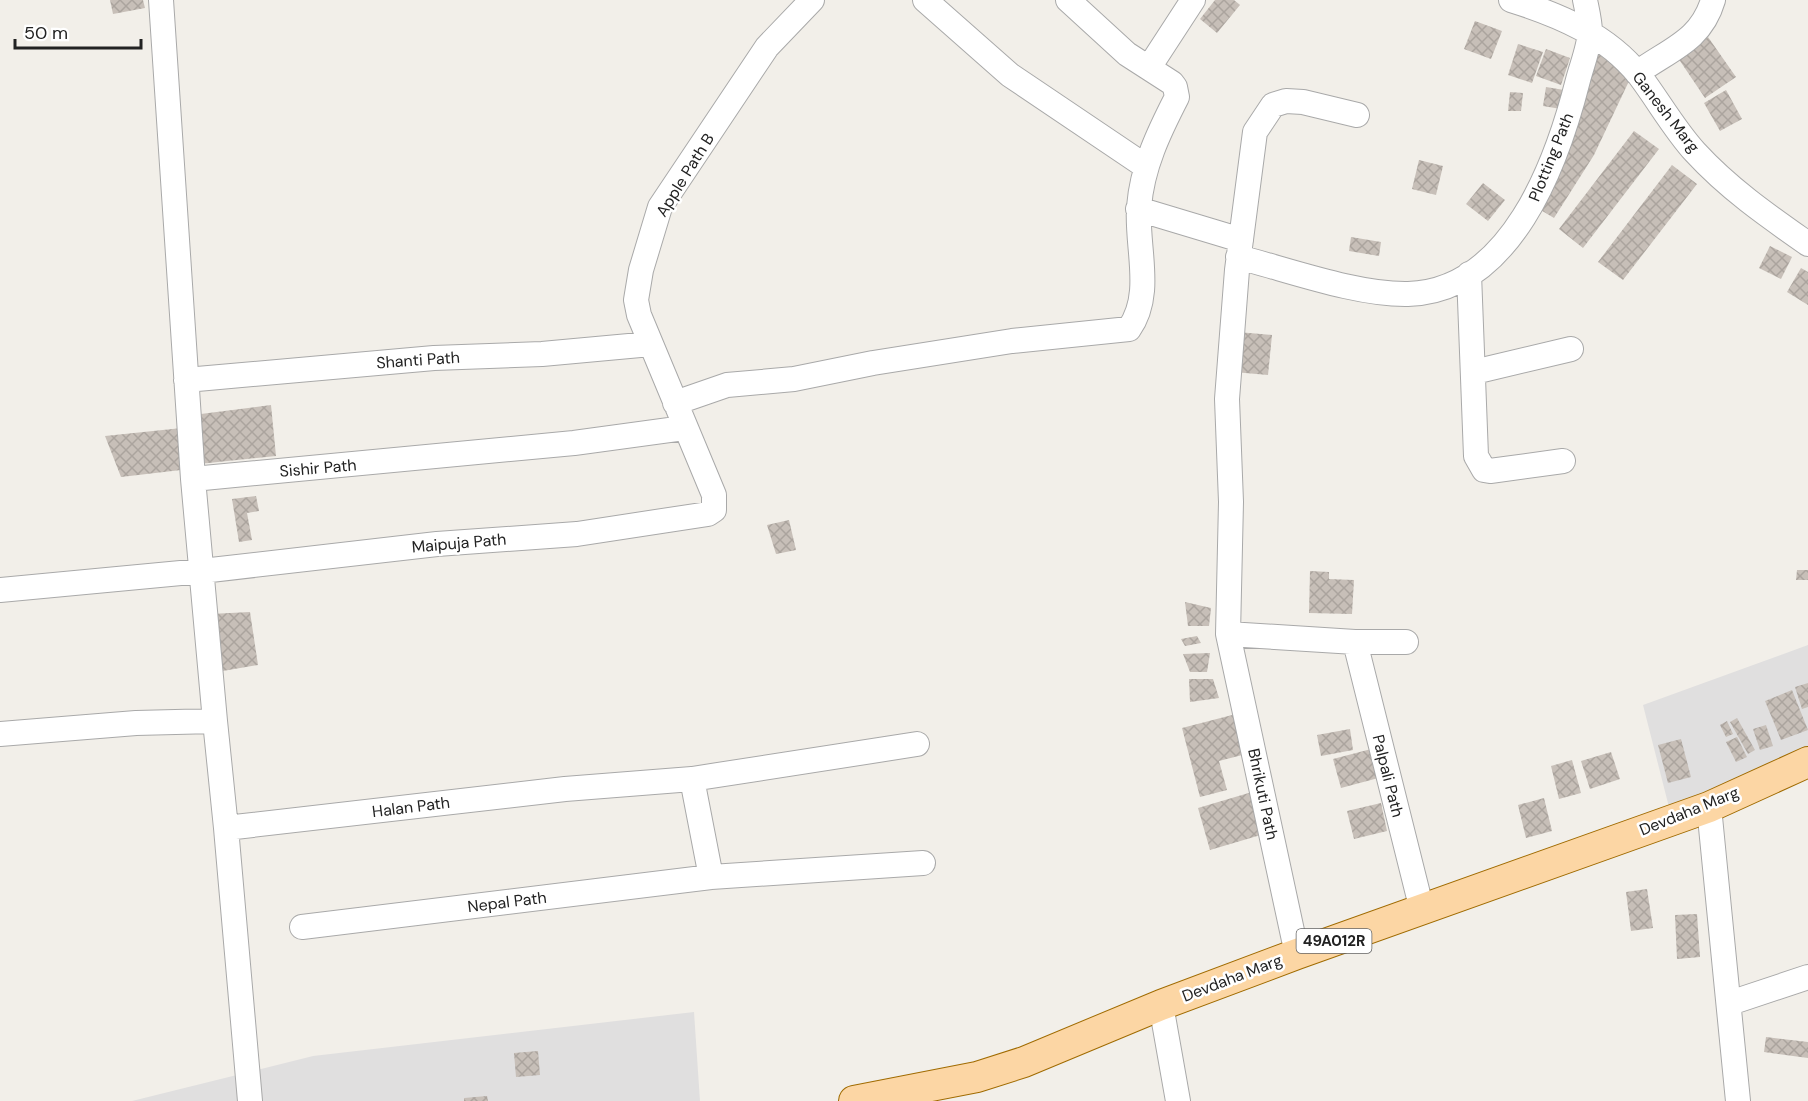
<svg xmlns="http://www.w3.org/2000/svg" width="1808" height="1101" font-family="'DM Sans',sans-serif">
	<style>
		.residential { fill: #e0dfdf }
		.building { fill: url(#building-cross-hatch) }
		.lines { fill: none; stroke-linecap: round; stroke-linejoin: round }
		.minor-casing { stroke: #a9a9a9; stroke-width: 26 }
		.major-casing { stroke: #a06b00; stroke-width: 32 }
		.minor { stroke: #fff; stroke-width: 24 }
		.major { stroke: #fcd6a4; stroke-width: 30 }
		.labels { text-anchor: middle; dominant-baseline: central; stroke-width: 5; stroke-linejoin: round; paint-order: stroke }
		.shield { fill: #fff; stroke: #646464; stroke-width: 1.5 }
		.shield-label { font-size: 15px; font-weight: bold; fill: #222 }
		.street-label { font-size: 16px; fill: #222; stroke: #fff }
	</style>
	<defs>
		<pattern id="building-cross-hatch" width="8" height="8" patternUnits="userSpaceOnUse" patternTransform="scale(1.5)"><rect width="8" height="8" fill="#c7bfb8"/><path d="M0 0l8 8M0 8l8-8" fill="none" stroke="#aba49e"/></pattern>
	</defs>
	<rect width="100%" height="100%" fill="#f2efe9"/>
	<path class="residential" d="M 1808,645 L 1808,772 L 1672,819 L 1643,705 Z
		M 694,1012 L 700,1101 L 132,1101 L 313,1056 Z"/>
	<path class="building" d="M 110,0 L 143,0 L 145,8 L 113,14 Z
		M 1215,0 L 1234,0 L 1240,5 L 1217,33 L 1200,19 Z
		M 1475,21 L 1502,31 L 1491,59 L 1464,49 Z
		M 1708,37 L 1736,77 L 1705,98 L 1678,58 Z
		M 1518,44 L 1543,52 L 1532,83 L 1508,75 Z
		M 1546,49 L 1570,58 L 1561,85 L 1536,76 Z
		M 1599,51 L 1630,79 L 1594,155 L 1554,218 L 1539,209 Z
		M 1546,87 L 1564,90 L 1561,109 L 1543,106 Z
		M 1726,90 L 1742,119 L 1720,131 L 1704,103 Z
		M 1510,92 L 1523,93 L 1521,111 L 1508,111 Z
		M 1634,131 L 1659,149 L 1583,248 L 1559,229 Z
		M 1419,160 L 1443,166 L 1436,195 L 1412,189 Z
		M 1672,165 L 1697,184 L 1623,280 L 1598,262 Z
		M 1483,183 L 1505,200 L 1488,221 L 1466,204 Z
		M 1351,237 L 1381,242 L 1379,256 L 1349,251 Z
		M 1770,246 L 1792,257 L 1781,279 L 1759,268 Z
		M 1801,268 L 1808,272 L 1808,305 L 1787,292 Z
		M 1238,332 L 1272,335 L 1268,375 L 1234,372 Z
		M 271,405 L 276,456 L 199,464 L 193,415 Z
		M 182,428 L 181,470 L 121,477 L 105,436 Z
		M 256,496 L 259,511 L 247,513 L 252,540 L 239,542 L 232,499 Z
		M 789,520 L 796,550 L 776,554 L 767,525 Z
		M 1797,570 L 1808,570 L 1808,580 L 1796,580 Z
		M 1310,571 L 1329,572 L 1329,579 L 1354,580 L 1352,614 L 1309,613 Z
		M 1185,602 L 1211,608 L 1209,626 L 1188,626 Z
		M 250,612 L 258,665 L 217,672 L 210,614 Z
		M 1197,636 L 1201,643 L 1185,646 L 1181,639 Z
		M 1210,653 L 1207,672 L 1190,672 L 1183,654 Z
		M 1189,679 L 1213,679 L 1219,698 L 1190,702 Z
		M 1808,683 L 1808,707 L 1802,709 L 1795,687 Z
		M 1792,690 L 1808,730 L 1781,740 L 1765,701 Z
		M 1236,714 L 1246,754 L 1219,761 L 1227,790 L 1200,797 L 1182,728 Z
		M 1737,718 L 1755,750 L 1748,754 L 1730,722 Z
		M 1727,721 L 1733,734 L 1726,737 L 1720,725 Z
		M 1766,725 L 1773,746 L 1760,750 L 1753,729 Z
		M 1350,729 L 1353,750 L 1321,756 L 1317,735 Z
		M 1737,737 L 1747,757 L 1736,762 L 1726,742 Z
		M 1681,739 L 1691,777 L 1668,783 L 1658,745 Z
		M 1375,748 L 1382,777 L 1341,788 L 1333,759 Z
		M 1611,752 L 1620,779 L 1590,789 L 1581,761 Z
		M 1572,760 L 1581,793 L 1559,799 L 1551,766 Z
		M 1252,792 L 1264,834 L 1210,850 L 1198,808 Z
		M 1544,798 L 1552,831 L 1526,838 L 1518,805 Z
		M 1381,803 L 1387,831 L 1354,839 L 1347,811 Z
		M 1647,889 L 1653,928 L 1631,931 L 1626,892 Z
		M 1697,914 L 1700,957 L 1677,959 L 1675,915 Z
		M 1766,1037 L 1808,1042 L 1808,1058 L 1764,1052 Z
		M 538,1051 L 540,1075 L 516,1077 L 514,1053 Z
		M 487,1096 L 488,1101 L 464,1101 L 464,1098 Z"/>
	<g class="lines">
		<g class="minor-casing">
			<path id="minor" d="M 161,0 L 193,479
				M 925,0 L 1010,75 L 1145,166
				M 1511,0 C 1559,15 1607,35 1639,75 C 1658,100 1674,129 1695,152 C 1729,189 1768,216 1808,244
				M 1150,66 L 1193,0
				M 1637,73 C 1670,49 1701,41 1713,0
				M 1138,209 L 1241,240
				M 1238,257 C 1289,270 1357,295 1408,294 C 1511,291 1557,163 1578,80 C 1582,65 1589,47 1590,32 C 1590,22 1587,10 1585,0
				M 1469,274 L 1476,456 L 1484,470 L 1490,471 L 1563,461
				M 1474,372 L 1571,349
				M 186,380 L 434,358 L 542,354 L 651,344
				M 675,403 L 727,385 L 794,379 L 873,363 L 1012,341 L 1129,329 C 1154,294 1136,247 1139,207 C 1142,167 1159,132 1177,97 L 1175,87 L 1172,83 L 1127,54 L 1068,0
				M 0,590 L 202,571 L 437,544 L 577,534 L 708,514 L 714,510 L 714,495 L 639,315 L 636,300 L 641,270 L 660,207 L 767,47 L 812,0
				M 1228,634 L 1355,642 L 1406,642
				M 1355,642 L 1422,910
				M 215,721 L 193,479 L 574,443 L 684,428
				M 0,734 L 136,723 L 215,721 L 226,828 L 565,789 L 692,779 L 917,744
				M 692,779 L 711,877 L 923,863
				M 1709,807 L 1738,1101
				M 226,828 L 250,1101
				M 302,927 L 711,877
				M 1297,954 L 1228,634 L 1231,502 L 1227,399 L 1237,270 L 1255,132 L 1273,105 L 1286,101 L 1303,102 L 1357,115
				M 1730,1003 L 1808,977
				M 1161,1005 L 1178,1101"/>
		</g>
		<g class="major-casing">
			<path id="major" d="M 854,1101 L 977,1077 L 1024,1062 L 1161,1005 L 1297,954 L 1709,807 L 1808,762"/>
		</g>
		<use href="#minor" class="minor"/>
		<use href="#major" class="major"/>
	</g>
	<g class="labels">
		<rect class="shield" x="1296.5" y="929" width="75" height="24" rx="4.5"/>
		<g class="shield-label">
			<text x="1334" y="941">49A012R</text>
		</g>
		<g class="street-label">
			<text transform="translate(1666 112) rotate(52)">Ganesh Marg</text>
			<text transform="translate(1551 157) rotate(-68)">Plotting Path</text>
			<text transform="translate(685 175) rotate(-58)">Apple Path B</text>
			<text transform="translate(418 360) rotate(-4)">Shanti Path</text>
			<text transform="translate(318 468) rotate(-5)">Sishir Path</text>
			<text transform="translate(459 543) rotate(-5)">Maipuja Path</text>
			<text transform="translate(1388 776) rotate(76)">Palpali Path</text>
			<text transform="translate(1263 794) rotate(78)">Bhrikuti Path</text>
			<text transform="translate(411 807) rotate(-7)">Halan Path</text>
			<text transform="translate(1689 811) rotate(-22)">Devdaha Marg</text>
			<text transform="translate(507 902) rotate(-7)">Nepal Path</text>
			<text transform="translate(1232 978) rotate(-21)">Devdaha Marg</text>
		</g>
	</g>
	<path d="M15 39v9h126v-9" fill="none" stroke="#222222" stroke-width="3"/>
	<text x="24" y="39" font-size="18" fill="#222222" stroke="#ffffff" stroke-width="4.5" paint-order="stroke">50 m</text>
</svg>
